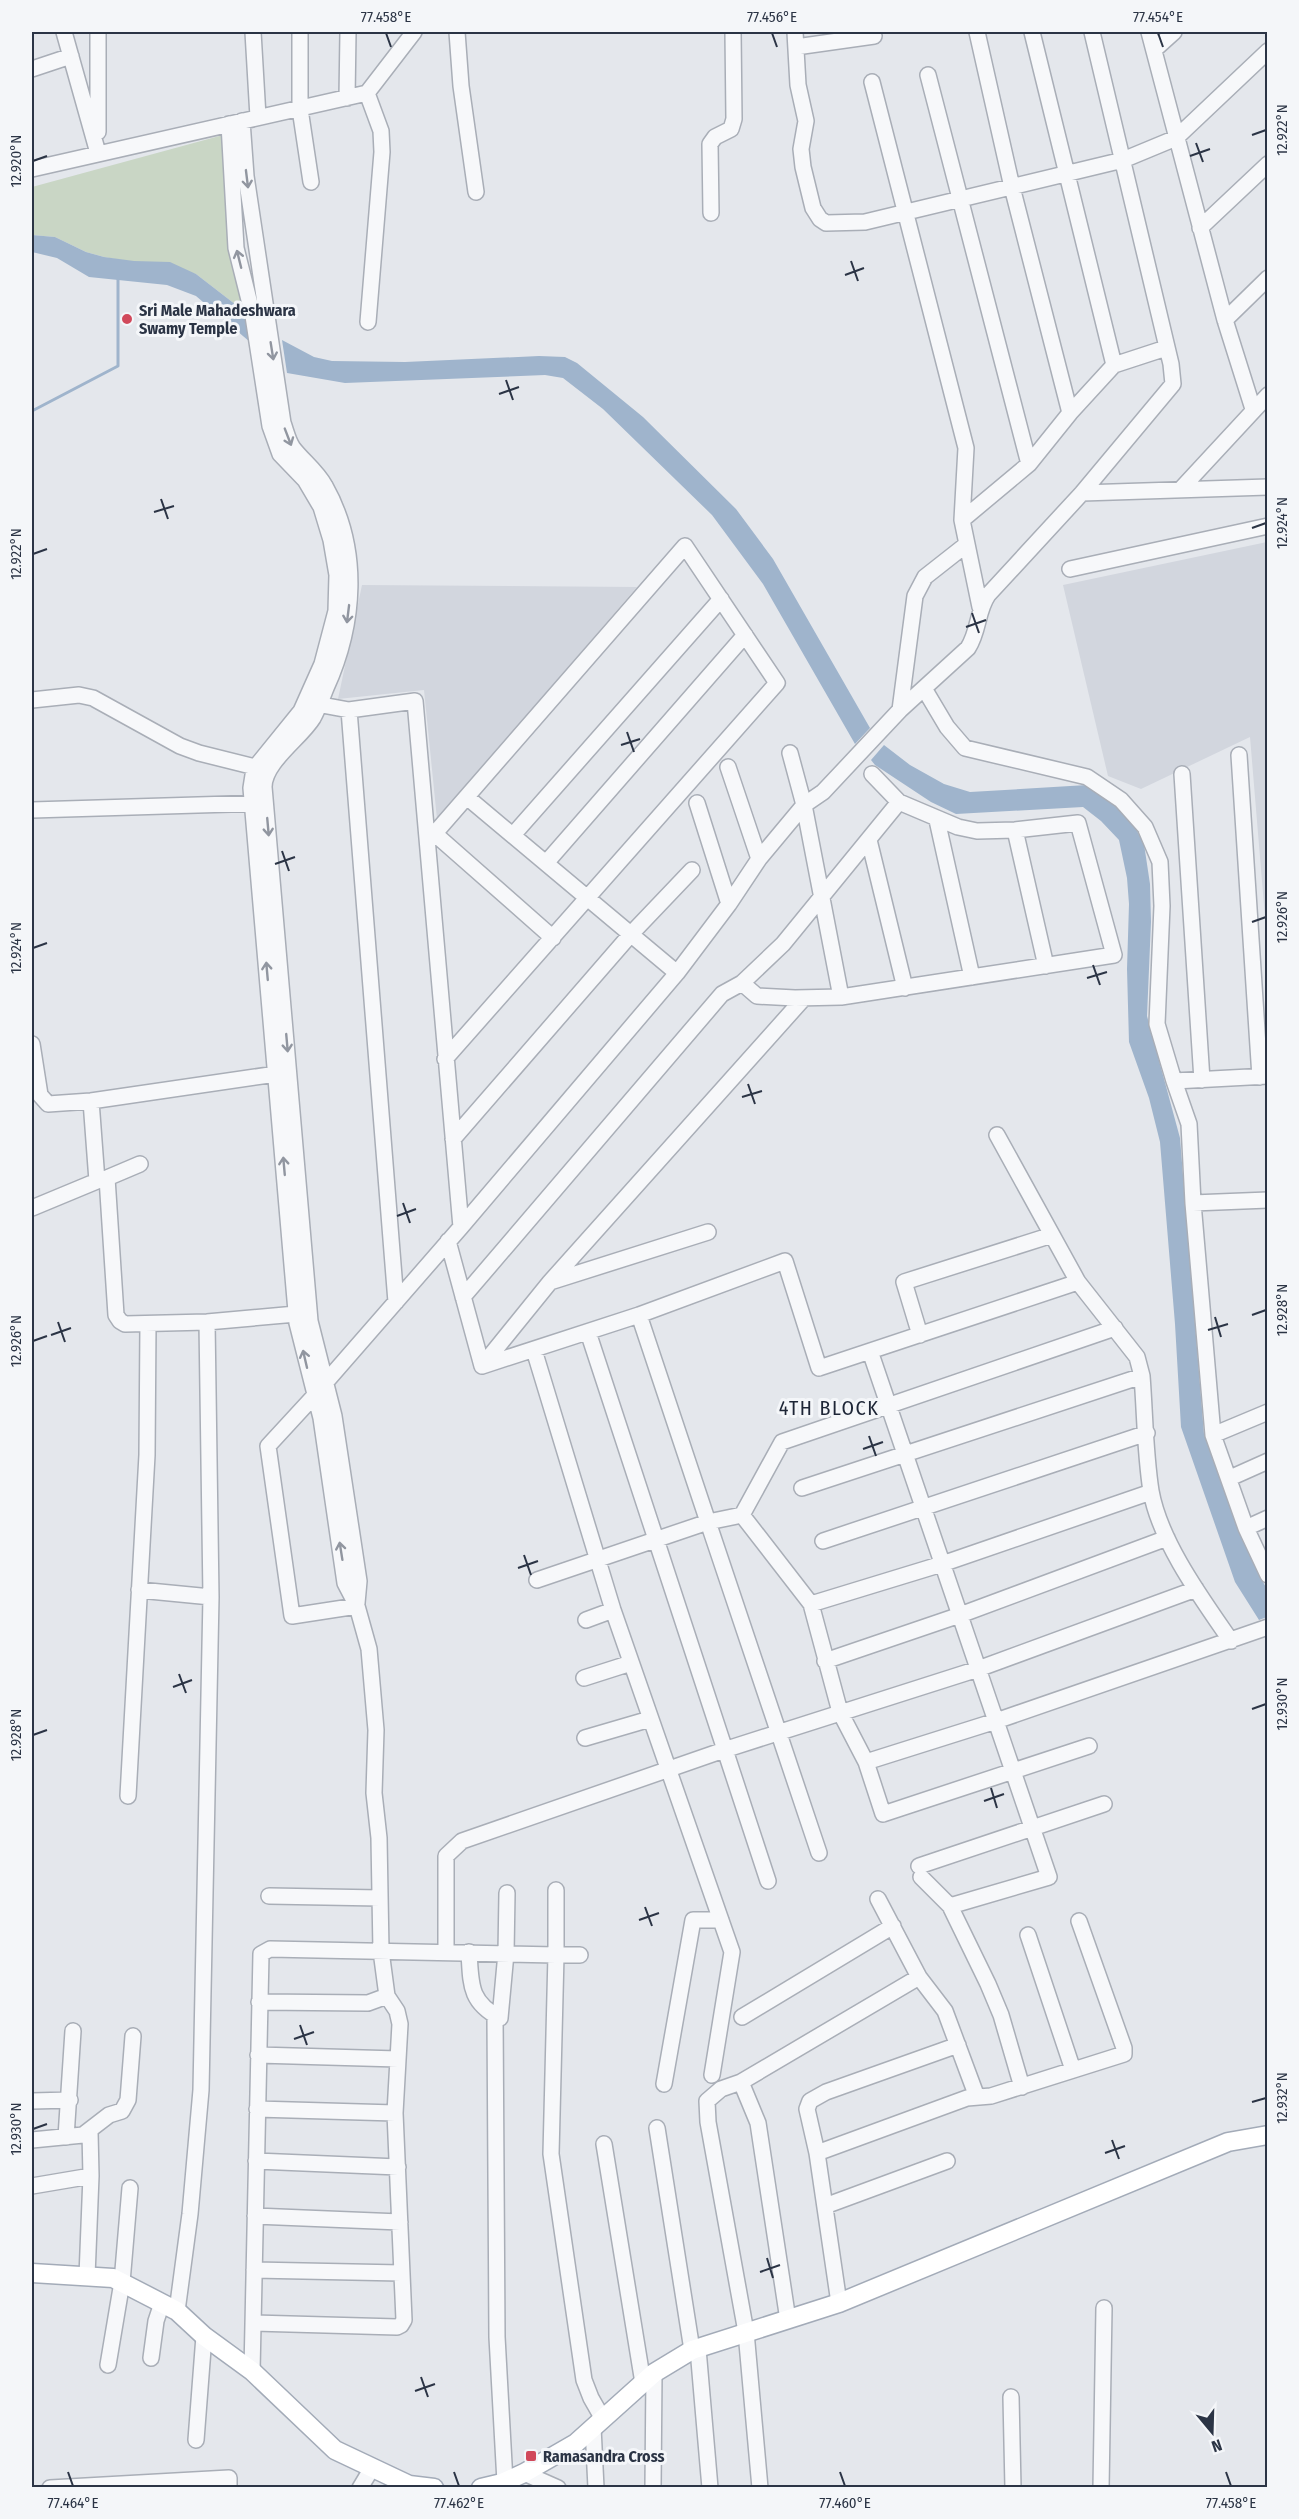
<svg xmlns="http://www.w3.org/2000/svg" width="1299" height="2519" font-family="'Fira Sans Condensed',sans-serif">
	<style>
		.built { fill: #d2d6de }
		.green { fill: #c9d6c5 }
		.water { fill: #9fb4cc }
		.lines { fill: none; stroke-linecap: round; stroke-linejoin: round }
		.stream { stroke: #9fb4cc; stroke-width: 3 }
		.minor-casing { stroke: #a9aeb7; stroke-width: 18 }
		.major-casing { stroke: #a3abb8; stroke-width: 21 }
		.minor { stroke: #f7f8fa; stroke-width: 15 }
		.major { stroke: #fff; stroke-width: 18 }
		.oneway { stroke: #9196a0 }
		.ticks { fill: none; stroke: #2b3445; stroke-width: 2 }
		.poi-dot { fill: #d1495b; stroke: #f4f6f9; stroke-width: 2 }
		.labels { text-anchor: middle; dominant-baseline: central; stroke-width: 6; stroke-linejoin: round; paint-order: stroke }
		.poi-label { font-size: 16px; font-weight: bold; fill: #2b3445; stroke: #f4f6f9; text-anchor: start }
		.quarter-label { font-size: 20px; letter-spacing: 1.5px; fill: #1d2536; stroke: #f4f6f9 }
		.neatline { fill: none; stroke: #2b3445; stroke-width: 2 }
		.ticks-label { font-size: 15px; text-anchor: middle; fill: #2b3445 }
	</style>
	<rect width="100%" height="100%" fill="#e4e7ec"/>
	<path class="built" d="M 1267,542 L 1267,941 L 1250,737 L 1141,789 L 1108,776 L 1063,585 Z
		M 362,585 L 637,587 L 437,819 L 424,690 L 338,699 Z"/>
	<path class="green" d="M 223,135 L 249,315 L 196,274 L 104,257 L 86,252 L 55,237 L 32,235 L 32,187 Z"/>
	<path class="water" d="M 32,235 L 55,237 L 86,252 L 104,257 L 134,261 L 170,262 L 196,274 L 249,315 L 250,342 L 196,296 L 167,285 L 89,277 L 57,258 L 32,252 Z
		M 282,340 L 314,357 L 332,361 L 405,362 L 539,356 L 565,357 L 577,363 L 643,417 L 736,509 L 773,559 L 870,728 L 855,744 L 763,584 L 712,515 L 603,409 L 563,378 L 545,375 L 345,383 L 287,373 Z
		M 884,745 L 910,765 L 944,784 L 970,792 L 1087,785 L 1102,792 L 1129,816 L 1144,844 L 1150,884 L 1151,922 L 1147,1016 L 1180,1138 L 1204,1434 L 1259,1575 L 1267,1589 L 1267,1617 L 1259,1620 L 1235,1582 L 1181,1427 L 1175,1324 L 1160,1142 L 1149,1098 L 1129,1042 L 1127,969 L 1129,904 L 1127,878 L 1119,840 L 1101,821 L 1083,807 L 956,814 L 931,802 L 875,765 L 871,760 Z"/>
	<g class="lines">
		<path class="stream" d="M 32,411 L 118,366 L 118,276"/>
		<g class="minor-casing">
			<path id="minor" d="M 64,32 L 98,153
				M 253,32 L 258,117
				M 300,32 L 300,109 L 311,182
				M 457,32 L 461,86 L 476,192
				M 795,32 L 798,85 L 806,121 L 801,149 L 803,167 L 813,208 L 820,219 L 826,223 L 865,222 L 1123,160 L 1176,138 L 1268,51
				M 977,32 L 1012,187 L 1070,413
				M 1032,32 L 1114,365
				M 1149,32 L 1225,320 L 1253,409
				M 796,47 L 874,36
				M 1154,50 L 1174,32
				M 32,69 L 71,56
				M 928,75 L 1029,464
				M 872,82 L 966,448 L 962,520 L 980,607
				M 367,93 L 381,131 L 382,152 L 368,322
				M 347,98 L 348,32
				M 242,121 L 246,176 L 283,423 C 286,431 288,441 293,448 C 303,461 317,471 325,486 C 361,550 355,624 326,688 C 322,698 318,709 313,718 C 301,738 264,762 264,787 L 310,1321 L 334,1416 L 359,1581 L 357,1603
				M 229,124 L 236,248 L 253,316 L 270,426 L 280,454 L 305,480 L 321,507 L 331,540 L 337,575 L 336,611 L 322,664 L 301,711 L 254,769 L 251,788 L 297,1323 L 321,1418 L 345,1583 L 357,1606 L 369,1649 L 376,1730 L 374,1793 L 379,1838 L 381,1951 L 387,1996 L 397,2011 L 400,2024 L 395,2113 L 404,2320 L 401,2325 L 397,2327 L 253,2323
				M 98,132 L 98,32
				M 32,169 L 367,93 L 414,32
				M 711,213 L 710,144 L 715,137 L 731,129 L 734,119 L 733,32
				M 1200,228 L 1268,164
				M 1225,320 L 1268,278
				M 1180,490 L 1268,395
				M 1082,493 L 1268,487
				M 962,520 L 1029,464 L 1070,413 L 1114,365 L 1166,348
				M 1070,569 L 1268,526
				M 925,690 L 947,727 L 965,748 L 1087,777 L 1121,800 L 1145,827 L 1160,862 L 1162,906 L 1157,1024 L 1174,1081 L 1268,1076
				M 32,700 L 79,695 L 93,698 L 180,746 L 199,753 L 255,767
				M 322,705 L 349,710 L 415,701 L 461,1227
				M 349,710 L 396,1302
				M 900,710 L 915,596 L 925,577 L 967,544
				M 790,753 L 804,805 L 841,997
				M 1239,755 L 1260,1077
				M 728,767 L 759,859
				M 1182,774 L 1202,1080
				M 468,798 L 677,973
				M 697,803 L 729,904
				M 32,810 L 262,803
				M 937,820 L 972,977
				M 1015,830 L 1046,966
				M 435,834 L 553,938
				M 513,835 L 721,599
				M 429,840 L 685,546 L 777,683 L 445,1059
				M 869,840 L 905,988
				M 546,863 L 745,635
				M 742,983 L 757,996 L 795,998 L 841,997 L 1114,955 L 1078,823 L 1015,830 L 977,831 L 958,827 L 899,802 L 872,774
				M 32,1044 L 40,1095 L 48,1104 L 91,1101 L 276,1074
				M 1174,1081 L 1189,1124 L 1193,1203 L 1213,1435 L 1246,1528 L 1268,1575
				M 91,1101 L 97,1181
				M 997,1135 L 1078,1282 L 1137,1357 L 1142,1376 C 1145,1414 1145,1453 1151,1491 C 1160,1542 1202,1599 1231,1641
				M 453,1139 L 631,934 L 692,870
				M 107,1178 L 140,1164
				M 1193,1203 L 1268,1200
				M 32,1208 L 97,1181 L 107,1178 L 116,1315 L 120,1321 L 125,1324 L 207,1322 L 296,1314
				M 448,1241 L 482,1366
				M 550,1282 L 708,1232
				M 463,1297 L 722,994 L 742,983 L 783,944 L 899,802
				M 588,1332 L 768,1881
				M 920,1335 L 904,1282 L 1052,1235
				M 534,1350 L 613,1610 L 732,1952 L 712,2075
				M 870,1351 L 1049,1877 L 950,1906
				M 482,1366 L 639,1315 L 785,1261 L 819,1368 L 1078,1282
				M 482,1366 L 550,1282 L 804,998
				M 325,1383 L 461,1227 L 677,973 L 729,904 L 759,859 L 804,805 L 823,792 L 900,710 L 968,648 C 979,631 977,611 988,595 L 1082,493 L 1173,384 L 1171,364 L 1092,32
				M 315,1395 L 268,1446 L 292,1616 L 357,1606
				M 1213,1435 L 1268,1412
				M 1230,1478 L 1268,1461
				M 802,1488 L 1142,1376
				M 742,1515 L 782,1442 L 1115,1328
				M 1246,1528 L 1268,1518
				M 823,1541 L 1147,1433
				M 537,1580 L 708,1522 L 639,1315
				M 139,1590 L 211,1597
				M 811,1604 L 942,1564 L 1151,1492
				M 586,1620 L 613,1610
				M 825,1661 L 960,1615 L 1167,1538
				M 584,1678 L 631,1663
				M 585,1738 L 650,1719
				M 866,1762 L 996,1721 L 1268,1627
				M 128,1796 L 147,1455 L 148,1324
				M 819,1853 L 708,1522 L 742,1515 L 811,1604 L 840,1712 L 866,1762 L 883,1814 L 1089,1746
				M 919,1866 L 1104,1804
				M 921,1877 L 950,1906 L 988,1984 L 1001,2015 L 1022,2087
				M 556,1890 L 556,1955 L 580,1955
				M 269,1896 L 380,1898
				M 878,1899 L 919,1977 L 945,2011 L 977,2097
				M 1028,1935 L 1073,2070
				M 446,1952 L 446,1856 L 462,1841 L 724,1750 L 978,1669 L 1196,1589
				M 469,1952 C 471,1984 469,2002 500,2018 L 506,1953 L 507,1893
				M 259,2002 L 368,2003 L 387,1996
				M 495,2015 L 497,2337 L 505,2482
				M 742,2017 L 893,1926
				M 258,2055 L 398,2059
				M 741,2082 L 721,2089 L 707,2101 L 708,2122 L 746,2332 L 760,2488
				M 664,2084 L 693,1920 L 721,1920
				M 32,2101 L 70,2100
				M 257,2109 L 395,2113
				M 657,2128 L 692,2350
				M 90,2132 L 91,2176
				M 66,2137 L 73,2031
				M 32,2140 L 83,2135 L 109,2115 L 122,2111 L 128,2100 L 133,2036
				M 604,2144 L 643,2383
				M 817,2153 L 967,2098 L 991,2096 L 1124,2054 L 1124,2048 L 1079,1921
				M 256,2161 L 398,2167
				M 32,2186 L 91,2176 L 87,2276
				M 825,2206 L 947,2161
				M 255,2216 L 400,2222
				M 254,2270 L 401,2273
				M 839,2303 L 817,2153 L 807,2109 L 810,2101 L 826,2092 L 958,2045
				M 177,2311 L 190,2214 L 201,2090 L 211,1597 L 207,1322
				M 788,2320 L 758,2123 L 741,2082 L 919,1977
				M 698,2349 L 710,2488
				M 151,2358 L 156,2321 L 162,2303
				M 108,2365 L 122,2282 L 130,2188
				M 252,2371 L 261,1954 L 270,1949 L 556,1955 L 551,2154 L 584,2380 L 591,2398 L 603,2419
				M 1011,2397 L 1013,2488
				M 593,2427 L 596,2488
				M 196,2440 L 204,2336
				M 524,2473 L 558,2488
				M 50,2488 L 229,2478 L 229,2488
				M 360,2488 L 372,2468
				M 653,2488 L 654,2373
				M 1101,2488 L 1104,2308"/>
		</g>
		<g class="major-casing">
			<path id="major" d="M 32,2273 L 113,2278 L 177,2311 L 204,2336 L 252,2371 L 335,2450 L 409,2485 L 434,2488
				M 481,2488 L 502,2483 L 524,2473 L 576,2443 L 654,2373 L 692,2350 L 839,2303 L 1228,2142 L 1268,2135"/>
		</g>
		<use href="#minor" class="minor"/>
		<use href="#major" class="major"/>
	</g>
	<defs><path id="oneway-shaft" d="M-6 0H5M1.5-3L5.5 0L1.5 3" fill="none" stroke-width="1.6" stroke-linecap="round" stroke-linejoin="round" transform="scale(1.5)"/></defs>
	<g class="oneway">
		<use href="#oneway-shaft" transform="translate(247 179) rotate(83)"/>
		<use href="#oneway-shaft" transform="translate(239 259) rotate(-104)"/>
		<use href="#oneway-shaft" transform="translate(272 351) rotate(81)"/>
		<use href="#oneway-shaft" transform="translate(288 437) rotate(69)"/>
		<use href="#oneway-shaft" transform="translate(348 614) rotate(97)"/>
		<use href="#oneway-shaft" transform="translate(268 827) rotate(85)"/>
		<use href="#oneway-shaft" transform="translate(267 971) rotate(-95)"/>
		<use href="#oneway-shaft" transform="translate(287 1043) rotate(85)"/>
		<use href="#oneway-shaft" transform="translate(284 1166) rotate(-95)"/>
		<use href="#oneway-shaft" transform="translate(305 1359) rotate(-103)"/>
		<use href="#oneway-shaft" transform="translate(341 1551) rotate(-99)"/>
	</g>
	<path class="ticks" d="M 386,33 L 391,47M 772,33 L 777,47M 1158,33 L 1163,47M 1252,135 L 1266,130M 1196,143 L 1203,162M 1190,156 L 1210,149M 33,161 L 47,156M 851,261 L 858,281M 845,275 L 864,268M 506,380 L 513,400M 499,394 L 519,387M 161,499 L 168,519M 154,512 L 174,506M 1252,528 L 1266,523M 33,554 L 47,549M 972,613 L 979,633M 966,627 L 986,620M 627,732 L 634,752M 621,745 L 640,739M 282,851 L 289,871M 275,864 L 295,857M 1252,922 L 1266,917M 33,948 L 47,943M 1093,965 L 1100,985M 1087,978 L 1107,972M 748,1084 L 755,1104M 742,1097 L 762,1091M 403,1203 L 410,1223M 397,1216 L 416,1209M 1252,1315 L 1266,1310M 1215,1317 L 1221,1337M 58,1322 L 65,1342M 1208,1330 L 1228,1324M 51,1335 L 71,1328M 33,1341 L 47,1336M 869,1436 L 876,1456M 863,1449 L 883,1442M 524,1555 L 531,1575M 518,1568 L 538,1561M 179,1674 L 186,1693M 173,1687 L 192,1680M 1252,1709 L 1266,1704M 33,1735 L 47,1730M 991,1788 L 997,1808M 984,1801 L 1004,1794M 645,1907 L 652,1926M 639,1920 L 659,1913M 300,2025 L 307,2045M 294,2039 L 314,2032M 1252,2102 L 1266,2098M 33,2129 L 47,2124M 1112,2140 L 1119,2159M 1105,2153 L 1125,2146M 767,2258 L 773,2278M 760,2272 L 780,2265M 421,2377 L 428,2397M 415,2391 L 435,2384M 68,2472 L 73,2486M 454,2472 L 459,2486M 840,2472 L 845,2486M 1226,2472 L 1231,2486"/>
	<g class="poi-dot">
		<circle cx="127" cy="319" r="6"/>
		<rect x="525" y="2450" width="12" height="12" rx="3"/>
	</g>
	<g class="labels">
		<g class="poi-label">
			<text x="139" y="310">Sri Male Mahadeshwara<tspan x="139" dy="18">Swamy Temple</tspan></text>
			<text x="543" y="2456">Ramasandra Cross</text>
		</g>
		<g class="quarter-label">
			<text x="829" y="1408">4TH BLOCK</text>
		</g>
	</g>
	<rect width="1299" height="2519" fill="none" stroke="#f4f6f9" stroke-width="66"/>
	<g transform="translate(1212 2432) rotate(161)" stroke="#f4f6f9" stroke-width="4.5" paint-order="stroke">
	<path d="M0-4.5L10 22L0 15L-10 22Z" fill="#2b3445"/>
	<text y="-9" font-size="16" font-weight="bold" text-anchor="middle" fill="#2b3445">N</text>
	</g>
	<rect x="33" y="33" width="1233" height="2453" class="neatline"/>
	<g class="ticks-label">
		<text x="386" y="22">77.458°E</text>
		<text x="772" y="22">77.456°E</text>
		<text x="1158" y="22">77.454°E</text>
		<text transform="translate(1282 130) rotate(-90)" y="5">12.922°N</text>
		<text transform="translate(16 161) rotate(-90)" y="5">12.920°N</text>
		<text transform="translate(1282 523) rotate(-90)" y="5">12.924°N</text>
		<text transform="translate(16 554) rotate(-90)" y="5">12.922°N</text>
		<text transform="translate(1282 917) rotate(-90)" y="5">12.926°N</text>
		<text transform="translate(16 948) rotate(-90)" y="5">12.924°N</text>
		<text transform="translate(1282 1310) rotate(-90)" y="5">12.928°N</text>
		<text transform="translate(16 1341) rotate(-90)" y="5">12.926°N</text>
		<text transform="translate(1282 1704) rotate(-90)" y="5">12.930°N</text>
		<text transform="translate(16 1735) rotate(-90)" y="5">12.928°N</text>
		<text transform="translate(1282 2098) rotate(-90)" y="5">12.932°N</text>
		<text transform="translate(16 2129) rotate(-90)" y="5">12.930°N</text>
		<text x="73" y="2508">77.464°E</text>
		<text x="459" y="2508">77.462°E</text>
		<text x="845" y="2508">77.460°E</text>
		<text x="1231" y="2508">77.458°E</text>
	</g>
</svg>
